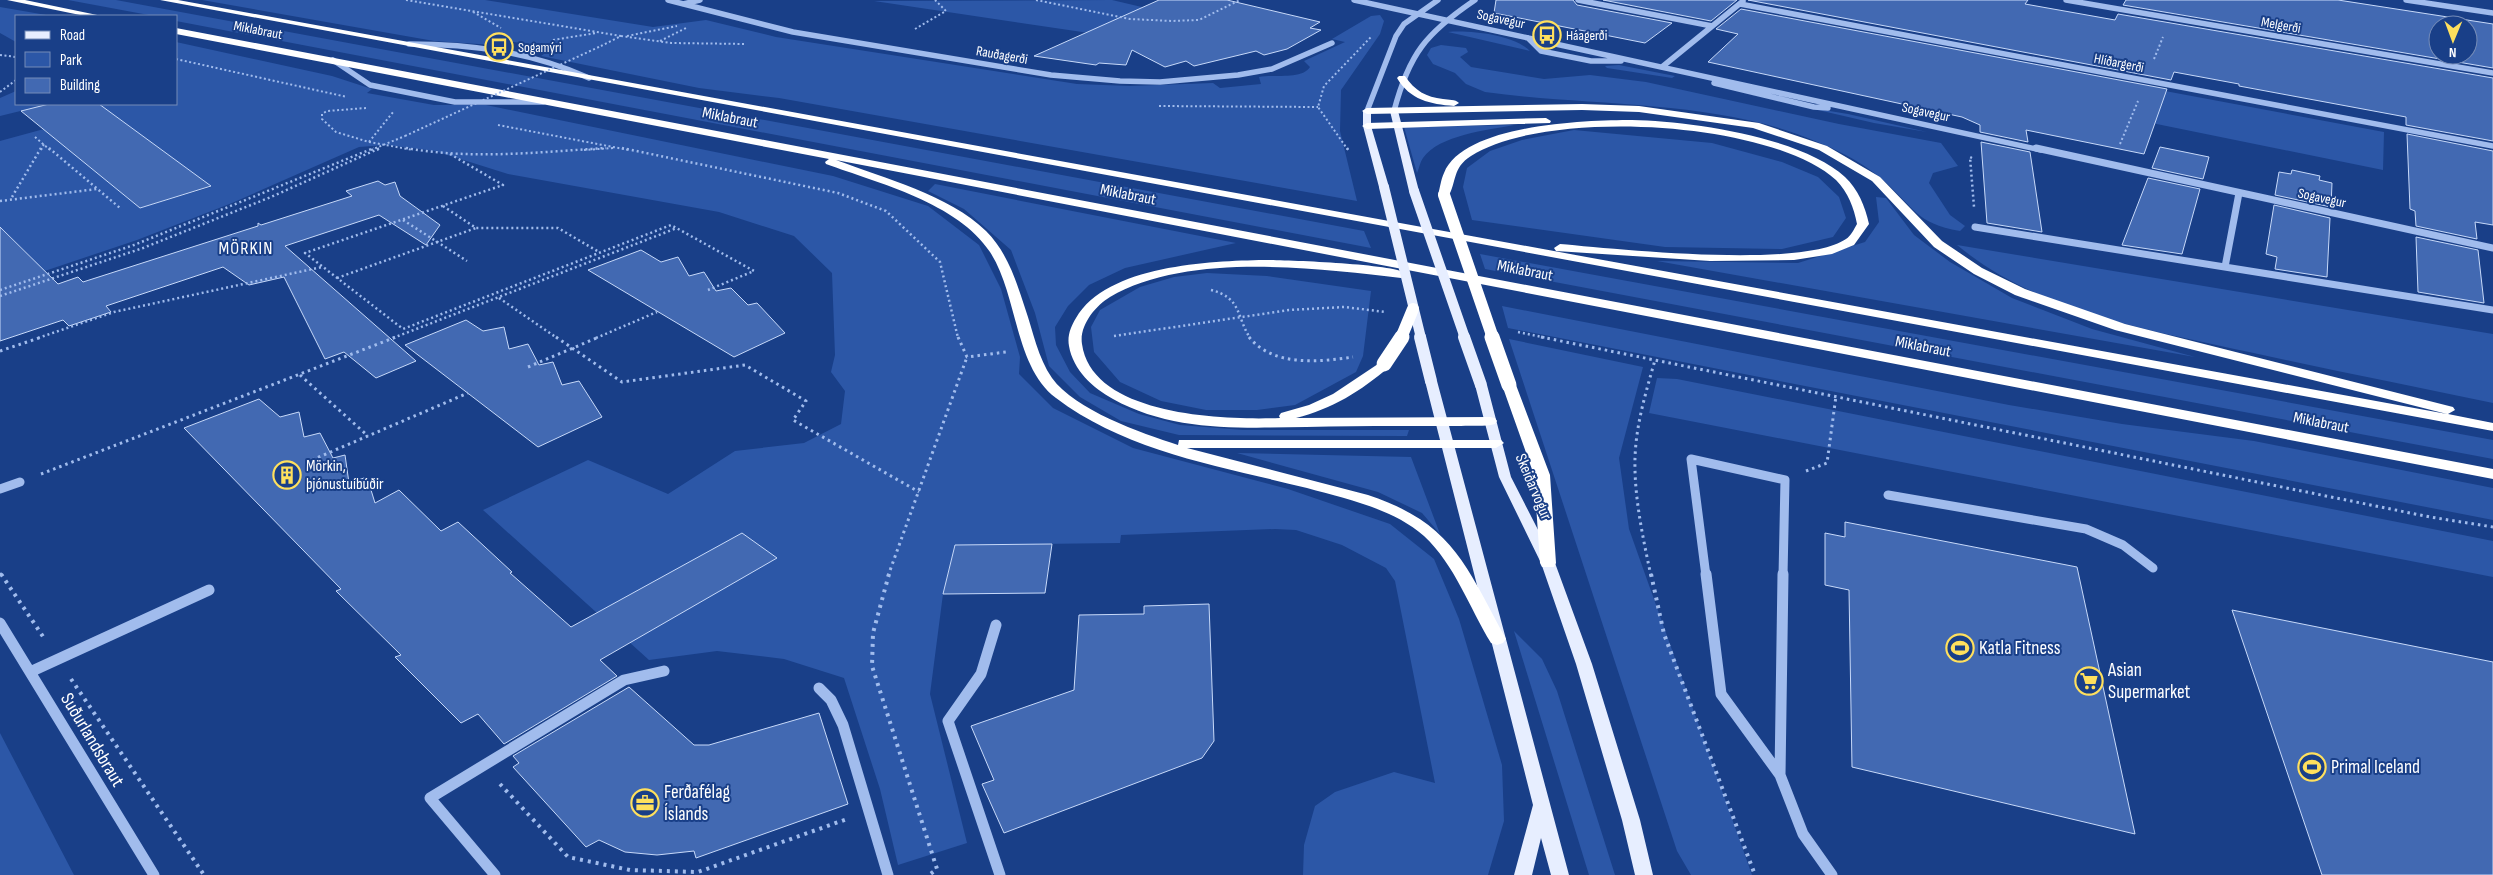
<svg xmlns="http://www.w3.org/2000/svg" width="2493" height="875" font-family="'Sofia Sans Condensed',sans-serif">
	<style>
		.green { fill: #2c57a7 }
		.building { fill: #4269b2; stroke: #c7d9f9; fill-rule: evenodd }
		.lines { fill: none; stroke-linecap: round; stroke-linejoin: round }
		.path-far3 { stroke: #a1bced; stroke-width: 2; stroke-dasharray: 2 2.5; stroke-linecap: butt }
		.path-far2 { stroke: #a1bced; stroke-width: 2.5; stroke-dasharray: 2 3; stroke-linecap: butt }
		.path-far1 { stroke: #a1bced; stroke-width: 3; stroke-dasharray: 2.5 4; stroke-linecap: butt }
		.path { stroke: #a1bced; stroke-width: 4; stroke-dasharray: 3 5; stroke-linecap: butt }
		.minor-far3 { stroke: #a1bced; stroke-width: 5.5 }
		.minor-far2 { stroke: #a1bced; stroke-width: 7 }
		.minor-far1 { stroke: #a1bced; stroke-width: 9 }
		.minor { stroke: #a1bced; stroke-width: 11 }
		.major { fill: #e7eeff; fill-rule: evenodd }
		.highway { fill: #fff; fill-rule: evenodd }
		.path-bridge { stroke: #a1bced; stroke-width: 2; stroke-dasharray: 2 2.5; stroke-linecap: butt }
		.major-bridge-far1 { stroke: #e7eeff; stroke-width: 10 }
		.major-bridge { stroke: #e7eeff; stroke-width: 12 }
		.highway-bridge-far1 { stroke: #fff; stroke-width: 12 }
		.highway-bridge { stroke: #fff; stroke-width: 15 }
		.labels { text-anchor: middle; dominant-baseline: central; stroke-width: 4; stroke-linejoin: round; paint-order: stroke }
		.far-street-label { font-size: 14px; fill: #fff; stroke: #193f88 }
		.far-poi-label { font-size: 14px; fill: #fff; stroke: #193f88; text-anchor: start }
		.street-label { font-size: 16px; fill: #fff; stroke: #193f88 }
		.poi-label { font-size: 16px; fill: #fff; stroke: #193f88; text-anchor: start }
		.neighbourhood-label { font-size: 18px; letter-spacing: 1px; fill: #fff; stroke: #193f88 }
		.near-poi-label { font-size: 19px; fill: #fff; stroke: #193f88; text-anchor: start }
		.near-street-label { font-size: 19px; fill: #fff; stroke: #193f88 }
	</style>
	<rect width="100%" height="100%" fill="#193f88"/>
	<path class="green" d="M 68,0 L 116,0 L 1364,231 L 1371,248 L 176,21 L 176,16 L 154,16 Z
		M 202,0 L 485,0 L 653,27 L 706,20 L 776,37 L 1077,84 L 1130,86 L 1213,83 L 1220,88 L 1261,84 L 1259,77 C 1274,74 1302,80 1310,67 L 1304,61 L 1345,42 L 1332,39 L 1371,16 L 1380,15 L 1384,21 L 1380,34 L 1341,90 L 1340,131 L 1357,201 L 779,98 L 699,88 L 541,56 L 547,52 L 530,49 L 537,46 L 508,41 L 493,45 L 434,41 Z
		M 1112,0 L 1201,21 L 1089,33 L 874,1 Z
		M 0,7 L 52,16 L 16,16 L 16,42 L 0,33 Z
		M 1448,32 C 1471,30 1514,35 1530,51 Z
		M 176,42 L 332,76 L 372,89 L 367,93 L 434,105 L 486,105 L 833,176 L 928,206 L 979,245 L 1001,289 L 1020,357 L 1019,374 L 1053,408 L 1133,448 L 1288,489 L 1390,524 L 1434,559 L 1459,619 L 1502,765 L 1504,821 L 1488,875 L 1303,875 L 1304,845 L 1315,806 L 1335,792 L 1394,772 L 1435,783 L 1395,581 L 1386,568 L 1342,545 L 1296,530 L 1275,529 L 1121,535 L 1120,543 L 955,545 L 943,594 L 930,694 L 967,843 L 898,865 L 880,789 L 844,678 L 784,659 L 717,651 L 649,660 L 483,510 L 588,460 L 668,494 L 735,451 L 804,443 L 841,424 L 845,391 L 831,372 L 835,355 L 832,273 L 794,236 L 719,212 L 508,174 L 435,151 L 387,145 L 359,147 L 232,203 L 137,240 L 0,286 L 0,269 L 32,258 L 0,227 L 0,141 L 44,129 L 140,208 L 211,187 L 99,104 L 176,104 Z
		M 1441,45 L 1466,48 L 1468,52 L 1460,57 L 1471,67 L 1544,79 L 1590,75 L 1646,82 L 1839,124 L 1941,143 L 1958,166 L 1933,173 L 1929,183 L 1950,215 L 1965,226 L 1960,231 C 1915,223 1915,208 1883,180 C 1859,159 1827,145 1797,134 C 1703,100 1584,106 1485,92 L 1466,84 L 1455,73 L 1433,64 L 1427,55 L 1431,48 Z
		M 1619,65 L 1675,76 L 1672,78 L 1607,68 L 1605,66 Z
		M 2149,88 L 2384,132 L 2383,170 L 2137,120 Z
		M 16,91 L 16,104 L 49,104 L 0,116 L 0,98 Z
		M 1805,107 L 1848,114 L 1927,132 L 1874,123 Z
		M 1514,125 C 1488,130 1439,135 1423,158 C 1420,162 1419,169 1417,173 L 1404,127 Z
		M 1574,130 L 1712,143 L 1782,162 L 1818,177 L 1839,197 L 1846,218 L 1833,237 L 1782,249 L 1665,247 L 1472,220 L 1463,187 L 1467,168 L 1490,151 L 1522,140 Z
		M 935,184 L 1236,243 L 1125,268 L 1089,285 L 1068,306 L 1055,327 L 1056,345 L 1070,372 L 1090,393 L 1139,414 L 1180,425 L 1243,430 L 1409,430 L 1407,436 L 1179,435 L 1121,421 L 1080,397 L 1049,366 L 1035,313 L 1011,250 L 964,209 L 928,191 Z
		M 1876,197 L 1886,198 L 1914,235 L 1950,262 L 2012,298 L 2092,329 L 2195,357 L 1657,261 L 1798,263 L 1865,242 L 1879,222 Z
		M 1957,245 L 2493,334 L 2493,403 C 2411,386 2330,370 2249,352 C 2150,330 2037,312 1957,245 Z
		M 1480,254 L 2493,440 L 2493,459 L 1485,269 Z
		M 1207,273 L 1267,276 L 1371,291 L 1363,356 L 1356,372 L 1295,405 L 1257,410 L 1206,410 L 1161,401 L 1120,382 L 1094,352 L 1091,327 L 1100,310 L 1140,287 L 1174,277 Z
		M 1502,306 L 2009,405 L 2122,424 L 2254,441 L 2493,488 L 2493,520 L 1508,328 Z
		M 1509,339 L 1643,367 L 1619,458 L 1629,529 L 1752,875 L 1691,875 L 1677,851 Z
		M 1657,378 L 1677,379 L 2493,541 L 2493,577 L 1649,413 Z
		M 1237,453 L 1411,457 L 1440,534 L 1422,513 L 1378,492 Z
		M 1514,631 L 1542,659 L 1557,691 L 1615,875 L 1589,875 Z
		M 0,733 L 74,875 L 0,875 Z"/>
	<path class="building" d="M 1159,0 L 1227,0 L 1320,22 L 1310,28 L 1321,30 L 1287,49 L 1264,55 L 1256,51 L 1194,66 L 1186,61 L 1165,67 L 1132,50 L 1126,65 L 1099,63 L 1096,65 L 1034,56 Z
		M 1496,0 L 1573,0 L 1577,5 L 1672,23 L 1645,43 L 1494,13 Z
		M 1603,0 L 1737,0 L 1711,21 Z
		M 1748,0 L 2028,0 L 2025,4 L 2115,20 L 2118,14 L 2493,78 L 2493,141 L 2406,125 L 2406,117 L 2239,86 L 2239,84 L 2174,72 L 2171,80 Z
		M 2126,0 L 2338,0 L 2493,24 L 2493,68 L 2123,5 ZM 2438,25 L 2468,25 L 2468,55 L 2438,55 Z
		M 1741,9 L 2167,89 L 2144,154 L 2026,130 L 2028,142 L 1980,132 L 1980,125 L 1962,117 L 1708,62 L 1738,34 L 1716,29 Z
		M 49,104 L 99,104 L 211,186 L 140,208 L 21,111 Z
		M 2407,134 L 2493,151 L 2493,225 L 2475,222 L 2477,239 L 2416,226 L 2415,211 L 2410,209 Z
		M 1981,142 L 2030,152 L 2042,232 L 1987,223 Z
		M 2160,147 L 2209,157 L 2203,179 L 2152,168 Z
		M 2292,170 L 2320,176 L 2319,180 L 2332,183 L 2331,207 L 2275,195 L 2279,172 L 2291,174 Z
		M 2148,178 L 2200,189 L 2182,254 L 2122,245 Z
		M 378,181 L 385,185 L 395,182 L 400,196 L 440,225 L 426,245 L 379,215 L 285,246 L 416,361 L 376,378 L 344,352 L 325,359 L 284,277 L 249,285 L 223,267 L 106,306 L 111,312 L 69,326 L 63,320 L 0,341 L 0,227 L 58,284 L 78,277 L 83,282 L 258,226 L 258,223 L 261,225 L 352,196 L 346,191 Z
		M 2274,205 L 2330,218 L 2327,277 L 2275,269 L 2277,257 L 2266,254 Z
		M 2416,237 L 2478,250 L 2484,303 L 2418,292 Z
		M 641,250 L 661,262 L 678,257 L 689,276 L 704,272 L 716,291 L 731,288 L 748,305 L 757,303 L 785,333 L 734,357 L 588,270 Z
		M 466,320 L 483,331 L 504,327 L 509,349 L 528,344 L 539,365 L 553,362 L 562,385 L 579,381 L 602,417 L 538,447 L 405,345 Z
		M 259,399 L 280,417 L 299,412 L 304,437 L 320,433 L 333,458 L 345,455 L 349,483 L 367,477 L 375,503 L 399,490 L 441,531 L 458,522 L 512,572 L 510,573 L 571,627 L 742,533 L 777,558 L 600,660 L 617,676 L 504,744 L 478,714 L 461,723 L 395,657 L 401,655 L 336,591 L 341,589 L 184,428 Z
		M 1845,522 L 2077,567 L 2135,834 L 1852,767 L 1849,590 L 1825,585 L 1825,533 L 1845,537 Z
		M 1052,544 L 1045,593 L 943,594 L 955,545 Z
		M 1209,604 L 1214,741 L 1202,758 L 1004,833 L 982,784 L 994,780 L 971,726 L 1074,690 L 1079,615 L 1144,614 L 1144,606 Z
		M 2232,610 L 2493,662 L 2493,875 L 2322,875 Z
		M 629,687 L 694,745 L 709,745 L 819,713 L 848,804 L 696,858 L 694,851 L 657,855 L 625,852 L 599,840 L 586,847 L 513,767 L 519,763 L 513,756 Z"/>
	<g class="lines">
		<path class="path-far3" d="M 406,0 L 621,36 L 601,46
			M 1036,0 L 1130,19 L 1172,21 L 1199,20 L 1240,0
			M 473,12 L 501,28
			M 915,29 L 946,11 L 935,0
			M 621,36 L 671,43 L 745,44
			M 627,36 L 677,26
			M 553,40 L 596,33
			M 660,41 L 686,28
			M 0,55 L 16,57
			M 176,59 L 347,97
			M 2154,59 L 2163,37
			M 0,92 L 16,80
			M 1159,106 L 1318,107
			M 366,108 L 327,111 L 322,114 L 322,119 L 336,132 L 369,142 L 413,150
			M 498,125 L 629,150
			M 35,137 L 50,150
			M 369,142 L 394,111
			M 2120,144 L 2138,101
			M 41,150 L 44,144
			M 371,150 L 405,136
			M 377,150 L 381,148
			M 584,150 L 613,148
			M 1348,150 L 1318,107 L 1324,86 L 1371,37"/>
		<path class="path-far2" d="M 49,148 L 120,208
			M 406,148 C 472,160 539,152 606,148
			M 622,148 L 838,193 L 886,211 L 940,262 L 958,338
			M 1347,148 L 1349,151
			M 450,154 L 503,185 L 305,253 L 403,329 L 671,225 L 754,271 L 708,290
			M 1972,158 L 1970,157 L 1974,207
			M 12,197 L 41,148
			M 0,201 L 97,189
			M 443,206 L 476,228 L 558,228 L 599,252
			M 403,220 L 467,261
			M 337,278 L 476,228
			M 0,290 L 134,245 L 374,148
			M 1211,290 C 1242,298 1236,316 1250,338
			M 0,296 L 143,248 L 271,197 L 380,148
			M 499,298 L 557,338
			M 1518,332 L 1547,338
			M 1114,336 L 1289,310 L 1344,307 L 1386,312
			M 38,338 L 114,312 L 322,267
			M 393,338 L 677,228
			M 596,338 L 657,312"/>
		<path class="path-far1" d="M 556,337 L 622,382 L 745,365 L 806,401 L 793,420 L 919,492
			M 958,337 L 967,357 L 1006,352
			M 1249,337 C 1273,367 1319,362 1353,357
			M 1541,337 L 2430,517 L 2493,527
			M 0,351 L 42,337
			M 528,367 L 599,337
			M 300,375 L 368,436
			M 312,460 L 468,393
			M 1806,471 L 1827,463 L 1836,396
			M 41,474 L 396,337
			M 0,573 L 2,576
			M 888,576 L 967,357
			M 1651,576 C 1643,538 1634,497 1635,458 C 1636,424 1646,392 1655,360"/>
		<path class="path" d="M 1,574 L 44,638
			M 889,574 L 873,633 L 872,666 L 937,869 L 929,875
			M 1651,574 L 1664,634 L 1755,875
			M 71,679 L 204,875
			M 500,784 L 568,857 L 630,870 L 698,872 L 847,819"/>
		<path class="minor-far3" d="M 668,0 L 793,32 L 1051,75 L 1120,81 L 1160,82 L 1238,75 L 1272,69 L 1332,43
			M 1354,0 L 2041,150
			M 1578,0 L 1712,26
			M 2066,0 L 2493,73
			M 2406,0 L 2493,13
			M 683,4 L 700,0
			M 1740,4 L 2493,146
			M 1528,38 L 1541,51 L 1591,61 L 1621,61
			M 409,44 C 472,44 531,52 589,78
			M 333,60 L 370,85 L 455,102 L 543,102
			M 1662,67 L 1743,1
			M 1714,83 L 1814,107 L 1828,108
			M 1367,111 L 1396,36 L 1404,24 L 1438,0
			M 1394,111 C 1409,54 1426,33 1475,0"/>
		<path class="minor-far2" d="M 2036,148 L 2493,248
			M 1975,227 L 2493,310
			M 2225,267 L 2239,193"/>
		<path class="minor-far1" d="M 0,489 L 20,482
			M 1888,495 L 2086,529 L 2123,545 L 2153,568
			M 1706,576 L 1691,459 L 1785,480 L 1783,576"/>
		<path class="minor" d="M 1706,574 L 1721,694 L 1780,775
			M 0,623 L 154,875
			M 996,625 L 981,674 L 948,721 L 1000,875
			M 30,672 L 209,590
			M 819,688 L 831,700 L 843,725 L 888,875
			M 1780,775 L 1803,834 L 1832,875
			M 1780,775 L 1783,574
			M 495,875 L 430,798 L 624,680 L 664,671"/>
		<path class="major" d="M 1367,108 L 1371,111 L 1371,126 L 1389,187 L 1384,190 L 1379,187 L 1363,126 L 1363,111 Z
			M 1394,108 L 1398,111 L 1419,191 L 1417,193 L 1411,193 L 1409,191 L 1390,111 Z
			M 1431,377 L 1437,381 L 1569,875 L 1551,875 L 1541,838 L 1532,875 L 1514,875 L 1533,805 L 1425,381 Z
			M 1481,381 L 1487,385 L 1511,477 L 1555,563 L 1592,664 L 1640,820 L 1653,875 L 1635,875 L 1622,820 L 1576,664 L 1541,563 L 1499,477 L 1475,385 Z"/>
		<path class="highway" d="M 7,0 L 25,0 L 102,16 L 85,16 Z
			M 160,0 L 178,0 L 2447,414 L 2115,330 L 2015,295 L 1974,274 L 1934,247 L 1872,181 L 1819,150 L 1753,128 L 1639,112 L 1582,110 L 1367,114 L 1362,111 L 1367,108 L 1582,104 L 1639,106 L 1759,123 L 1827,146 L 1880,177 L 1942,241 L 1982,268 L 2025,289 L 2125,324 L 2453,407 L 2455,410 L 2448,414 L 2493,423 L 2493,431 Z
			M 176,28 L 2493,469 L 2493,479 L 836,160 C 884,178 949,195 986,231 C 1007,252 1016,280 1025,308 C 1033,331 1038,358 1052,378 C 1075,410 1141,433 1178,445 L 1179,440 L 1501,440 L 1504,443 L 1496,448 L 1187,448 L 1368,495 C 1453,523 1466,566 1506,639 L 1503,643 L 1497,645 L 1491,643 C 1469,607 1455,565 1424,536 C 1392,508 1346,499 1307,488 C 1223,467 1127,452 1056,398 C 1014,366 1018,295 990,252 C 958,203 878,183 826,164 L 825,162 L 829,159 L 176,34 Z
			M 1399,76 L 1405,76 C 1415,91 1426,97 1443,99 C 1449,100 1455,99 1459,103 L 1454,106 C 1430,104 1410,100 1397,78 Z
			M 1546,118 L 1551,121 L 1550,123 L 1367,129 L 1362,126 L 1367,123 Z
			M 1632,120 C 1689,121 1802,137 1845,177 C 1858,189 1865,206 1869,224 L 1854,245 L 1832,254 L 1794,260 L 1710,261 L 1556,251 L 1554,248 L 1560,244 C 1618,249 1802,269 1846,239 C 1851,236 1854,229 1857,224 C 1854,208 1848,192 1836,180 C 1769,120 1546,108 1471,156 C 1452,168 1457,182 1448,197 L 1440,197 L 1438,195 C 1440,188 1441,179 1444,173 C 1464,124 1587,120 1632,120 Z
			M 1264,260 C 1284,260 1399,264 1407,274 L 1401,278 C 1316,268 1187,252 1110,297 C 1095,306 1079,326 1082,344 C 1092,417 1227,420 1280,418 L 1279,416 L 1281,413 L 1309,405 L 1333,394 L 1384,360 L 1391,364 L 1389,367 C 1361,391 1332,409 1296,418 L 1490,417 L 1495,418 L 1497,421 L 1495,424 C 1484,427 1472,425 1461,426 C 1440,426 1418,426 1397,426 C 1367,426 1336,426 1306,427 C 1241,428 1172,432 1113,399 C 1093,388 1073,370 1069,346 C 1067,336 1071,326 1076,318 C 1107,265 1210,261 1264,260 Z
			M 1509,381 L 1516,385 L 1550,475 L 1556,563 L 1554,567 L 1542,567 L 1540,563 L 1534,475 L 1502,385 Z"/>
		<path class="path-bridge" d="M 405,136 L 601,46"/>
		<path class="major-bridge-far1" d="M 1384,187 L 1421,338
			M 1414,191 L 1465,338"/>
		<path class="major-bridge" d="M 1420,337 L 1431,381
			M 1464,337 L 1481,385"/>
		<path class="highway-bridge-far1" d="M 1444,195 L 1493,338
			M 1401,338 L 1413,309"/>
		<path class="highway-bridge" d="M 1492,337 L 1509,385
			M 1384,364 L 1402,337"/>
	</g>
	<defs>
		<g id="bus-ring" transform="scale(1.4375)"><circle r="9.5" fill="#193f88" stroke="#ffe05d" stroke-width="1.5"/><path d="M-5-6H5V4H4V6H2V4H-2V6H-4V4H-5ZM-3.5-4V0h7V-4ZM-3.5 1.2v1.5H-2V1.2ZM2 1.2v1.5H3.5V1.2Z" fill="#ffe05d"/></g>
		<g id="building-ring" transform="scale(1.4375)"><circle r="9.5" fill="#193f88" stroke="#ffe05d" stroke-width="1.5"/><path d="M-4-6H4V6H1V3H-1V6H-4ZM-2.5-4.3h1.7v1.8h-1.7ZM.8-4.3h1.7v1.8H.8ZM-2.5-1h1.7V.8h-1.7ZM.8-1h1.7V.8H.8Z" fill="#ffe05d"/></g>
		<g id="stadium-ring" transform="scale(1.4375)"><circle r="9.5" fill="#193f88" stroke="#ffe05d" stroke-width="1.5"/><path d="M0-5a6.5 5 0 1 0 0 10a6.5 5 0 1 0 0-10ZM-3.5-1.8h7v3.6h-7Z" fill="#ffe05d"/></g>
		<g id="supermarket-ring" transform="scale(1.4375)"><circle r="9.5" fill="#193f88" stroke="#ffe05d" stroke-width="1.5"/><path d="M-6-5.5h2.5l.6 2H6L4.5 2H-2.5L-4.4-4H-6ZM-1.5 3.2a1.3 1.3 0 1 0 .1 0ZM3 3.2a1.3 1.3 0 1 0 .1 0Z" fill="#ffe05d"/></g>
		<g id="office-ring" transform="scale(1.4375)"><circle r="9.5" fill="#193f88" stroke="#ffe05d" stroke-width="1.5"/><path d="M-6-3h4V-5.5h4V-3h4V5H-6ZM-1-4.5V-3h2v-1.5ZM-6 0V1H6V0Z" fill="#ffe05d"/></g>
	</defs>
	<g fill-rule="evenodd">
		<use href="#bus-ring" x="1547" y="35"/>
		<use href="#bus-ring" x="499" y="47"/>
		<use href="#building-ring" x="287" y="475"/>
		<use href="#stadium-ring" x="1960" y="648"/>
		<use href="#supermarket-ring" x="2089" y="681"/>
		<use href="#stadium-ring" x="2312" y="767"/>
		<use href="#office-ring" x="645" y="803"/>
	</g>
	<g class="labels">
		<g class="far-street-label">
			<text transform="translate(1501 19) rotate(12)">Sogavegur</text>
			<text transform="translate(2281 25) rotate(10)">Melgerði</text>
			<text transform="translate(258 30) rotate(11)">Miklabraut</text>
			<text transform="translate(1002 55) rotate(10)">Rauðagerði</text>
			<text transform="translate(2119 63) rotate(11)">Hlíðargerði</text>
			<text transform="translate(1926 112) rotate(12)">Sogavegur</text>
			<text transform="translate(2322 198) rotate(12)">Sogavegur</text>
		</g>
		<g class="far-poi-label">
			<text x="1566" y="35">Háagerði</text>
			<text x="518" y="47">Sogamýri</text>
		</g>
		<g class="street-label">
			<text transform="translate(730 118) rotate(11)">Miklabraut</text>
			<text transform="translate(1128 195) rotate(11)">Miklabraut</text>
			<text transform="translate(1525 271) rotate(11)">Miklabraut</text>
			<text transform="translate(1923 347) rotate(11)">Miklabraut</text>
			<text transform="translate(2321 423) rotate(11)">Miklabraut</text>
			<text transform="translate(1533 487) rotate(67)">Skeiðarvogur</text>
		</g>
		<g class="poi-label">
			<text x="306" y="466">Mörkin,<tspan x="306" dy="18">þjónustuíbúðir</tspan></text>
		</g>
		<g class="neighbourhood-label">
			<text x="246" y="248">MÖRKIN</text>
		</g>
		<g class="near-poi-label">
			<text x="1979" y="648">Katla Fitness</text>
			<text x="2108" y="670">Asian<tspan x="2108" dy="22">Supermarket</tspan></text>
			<text x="2331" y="767">Primal Iceland</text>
			<text x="664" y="792">Ferðafélag<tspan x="664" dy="22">Íslands</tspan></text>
		</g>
		<g class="near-street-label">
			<text transform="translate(92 740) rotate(59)">Suðurlandsbraut</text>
		</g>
	</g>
	<rect x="15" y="15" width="162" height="90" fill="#193f88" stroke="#758cb8"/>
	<rect x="25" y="31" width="25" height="8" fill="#e7eeff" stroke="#758cb8"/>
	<text x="60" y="40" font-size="15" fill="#ffffff">Road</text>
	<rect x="25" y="52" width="25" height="15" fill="#2c57a7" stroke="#758cb8"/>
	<text x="60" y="65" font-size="15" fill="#ffffff">Park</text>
	<rect x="25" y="78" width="25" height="15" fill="#4269b2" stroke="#758cb8"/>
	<text x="60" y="90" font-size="15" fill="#ffffff">Building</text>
	<g transform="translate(2453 40) rotate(181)"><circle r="24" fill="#193f88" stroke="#758cb8"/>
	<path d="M0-4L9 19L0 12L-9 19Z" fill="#ffe05d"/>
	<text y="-8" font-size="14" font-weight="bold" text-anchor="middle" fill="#ffffff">N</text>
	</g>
</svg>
